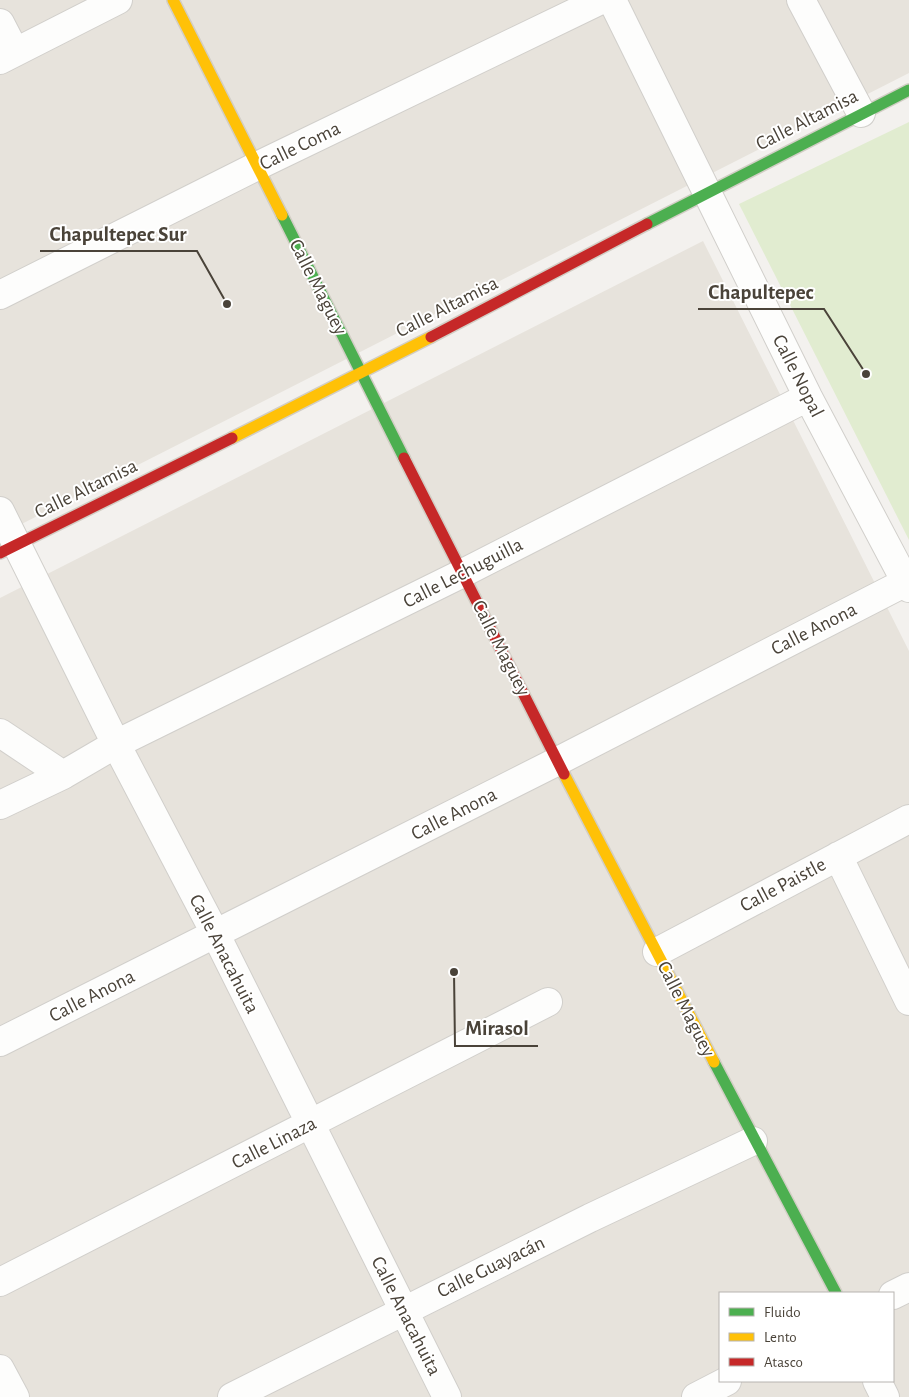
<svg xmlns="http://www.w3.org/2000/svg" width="909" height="1397" font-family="'Alegreya Sans',sans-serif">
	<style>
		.residential { fill: #e7e3dc; fill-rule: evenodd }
		.green { fill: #e1ecd0 }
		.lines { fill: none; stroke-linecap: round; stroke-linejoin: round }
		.street-casing { stroke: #d1cfcb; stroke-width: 30 }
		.fast-casing { stroke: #d2cec5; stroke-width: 14 }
		.slow-casing { stroke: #d2cec5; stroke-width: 14 }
		.jam-casing { stroke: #d2cec5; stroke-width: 14 }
		.street { stroke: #fdfdfc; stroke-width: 28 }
		.fast { stroke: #4caf50; stroke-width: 11 }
		.slow { stroke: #ffc107; stroke-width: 11 }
		.jam { stroke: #c62828; stroke-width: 11 }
		.labels { text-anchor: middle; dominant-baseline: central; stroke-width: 4; stroke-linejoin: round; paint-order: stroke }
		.street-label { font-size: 20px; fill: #4a4339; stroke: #fff }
		.leader { fill: none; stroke: #4a4339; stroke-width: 2 }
		.callout-dot { fill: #4a4339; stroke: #fff; stroke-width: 2 }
		.callout-label { font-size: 21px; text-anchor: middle; font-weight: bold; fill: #4a4339; stroke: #fff; stroke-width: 4; stroke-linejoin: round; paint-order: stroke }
	</style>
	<rect width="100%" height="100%" fill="#f3f1ee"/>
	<path class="residential" d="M 0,0 L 909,0 L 909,73 L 0,535 Z
		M 703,241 L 909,651 L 909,1397 L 0,1397 L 0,598 ZM 720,1293 L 893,1293 L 893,1381 L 720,1381 Z"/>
	<path class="green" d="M 909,122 L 909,540 L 739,204 Z"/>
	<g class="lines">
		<g class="street-casing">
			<path id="street" d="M 612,0 L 808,397 L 909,588
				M 801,0 L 861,113
				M 0,23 L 15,52
				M 0,60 L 118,0
				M 0,295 L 257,166 L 601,0
				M 0,511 L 116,744 L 216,935 L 447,1397
				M 0,733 L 63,775
				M 0,805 L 63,775 L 116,744 L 463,573 L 808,397
				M 838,856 L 909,1001
				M 657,952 L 909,819
				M 0,1042 L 558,761 L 906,582
				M 0,1282 L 548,1002
				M 893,1295 L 909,1287
				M 0,1369 L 15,1397
				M 877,1381 L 885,1397
				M 232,1397 L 590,1218 L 753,1141
				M 696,1397 L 727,1381"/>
		</g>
		<g class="fast-casing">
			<path id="fast" d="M 282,215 L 404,458
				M 647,224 L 909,90
				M 714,1062 L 836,1293"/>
		</g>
		<g class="slow-casing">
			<path id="slow" d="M 173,0 L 282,215
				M 232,438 L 431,337
				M 564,774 L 714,1062"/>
		</g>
		<g class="jam-casing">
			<path id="jam" d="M 431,337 L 647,224
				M 404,458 L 564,774
				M 0,553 L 232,438"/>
		</g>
		<use href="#street" class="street"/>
		<use href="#fast" class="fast"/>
		<use href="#slow" class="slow"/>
		<use href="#jam" class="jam"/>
	</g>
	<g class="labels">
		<g class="street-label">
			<text transform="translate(807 120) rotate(-27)">Calle Altamisa</text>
			<text transform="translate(300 146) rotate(-26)">Calle Coma</text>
			<text transform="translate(318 287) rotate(63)">Calle Maguey</text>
			<text transform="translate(447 307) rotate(-27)">Calle Altamisa</text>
			<text transform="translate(798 376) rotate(63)">Calle Nopal</text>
			<text transform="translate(86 489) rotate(-26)">Calle Altamisa</text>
			<text transform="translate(463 573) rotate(-27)">Calle Lechuguilla</text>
			<text transform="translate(814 629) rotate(-27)">Calle Anona</text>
			<text transform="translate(501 648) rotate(63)">Calle Maguey</text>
			<text transform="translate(454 814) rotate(-27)">Calle Anona</text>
			<text transform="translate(783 885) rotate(-28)">Calle Paistle</text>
			<text transform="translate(224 954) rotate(63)">Calle Anacahuita</text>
			<text transform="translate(92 996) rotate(-27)">Calle Anona</text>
			<text transform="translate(686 1009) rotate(63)">Calle Maguey</text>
			<text transform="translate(274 1143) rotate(-27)">Calle Linaza</text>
			<text transform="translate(491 1267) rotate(-26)">Calle Guayacán</text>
			<text transform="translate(406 1316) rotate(63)">Calle Anacahuita</text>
		</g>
	</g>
	<path class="leader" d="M227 304L197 251H40M866 374L824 309H698M454 972L455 1046H538"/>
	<g class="callout-dot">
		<circle cx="227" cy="304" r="5"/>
		<circle cx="866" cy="374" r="5"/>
		<circle cx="454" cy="972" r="5"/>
	</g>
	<g class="callout-label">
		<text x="118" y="241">Chapultepec Sur</text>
		<text x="761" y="299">Chapultepec</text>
		<text x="497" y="1035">Mirasol</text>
	</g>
	<rect x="719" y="1292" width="175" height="90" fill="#ffffff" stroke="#b7b4b0"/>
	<rect x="729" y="1308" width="25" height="8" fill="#4caf50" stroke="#b7b4b0"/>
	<text x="764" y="1317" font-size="15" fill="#4a4339">Fluido</text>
	<rect x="729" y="1333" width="25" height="8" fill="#ffc107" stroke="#b7b4b0"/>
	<text x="764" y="1342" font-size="15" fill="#4a4339">Lento</text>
	<rect x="729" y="1358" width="25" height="8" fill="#c62828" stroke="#b7b4b0"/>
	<text x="764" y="1367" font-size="15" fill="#4a4339">Atasco</text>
</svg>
